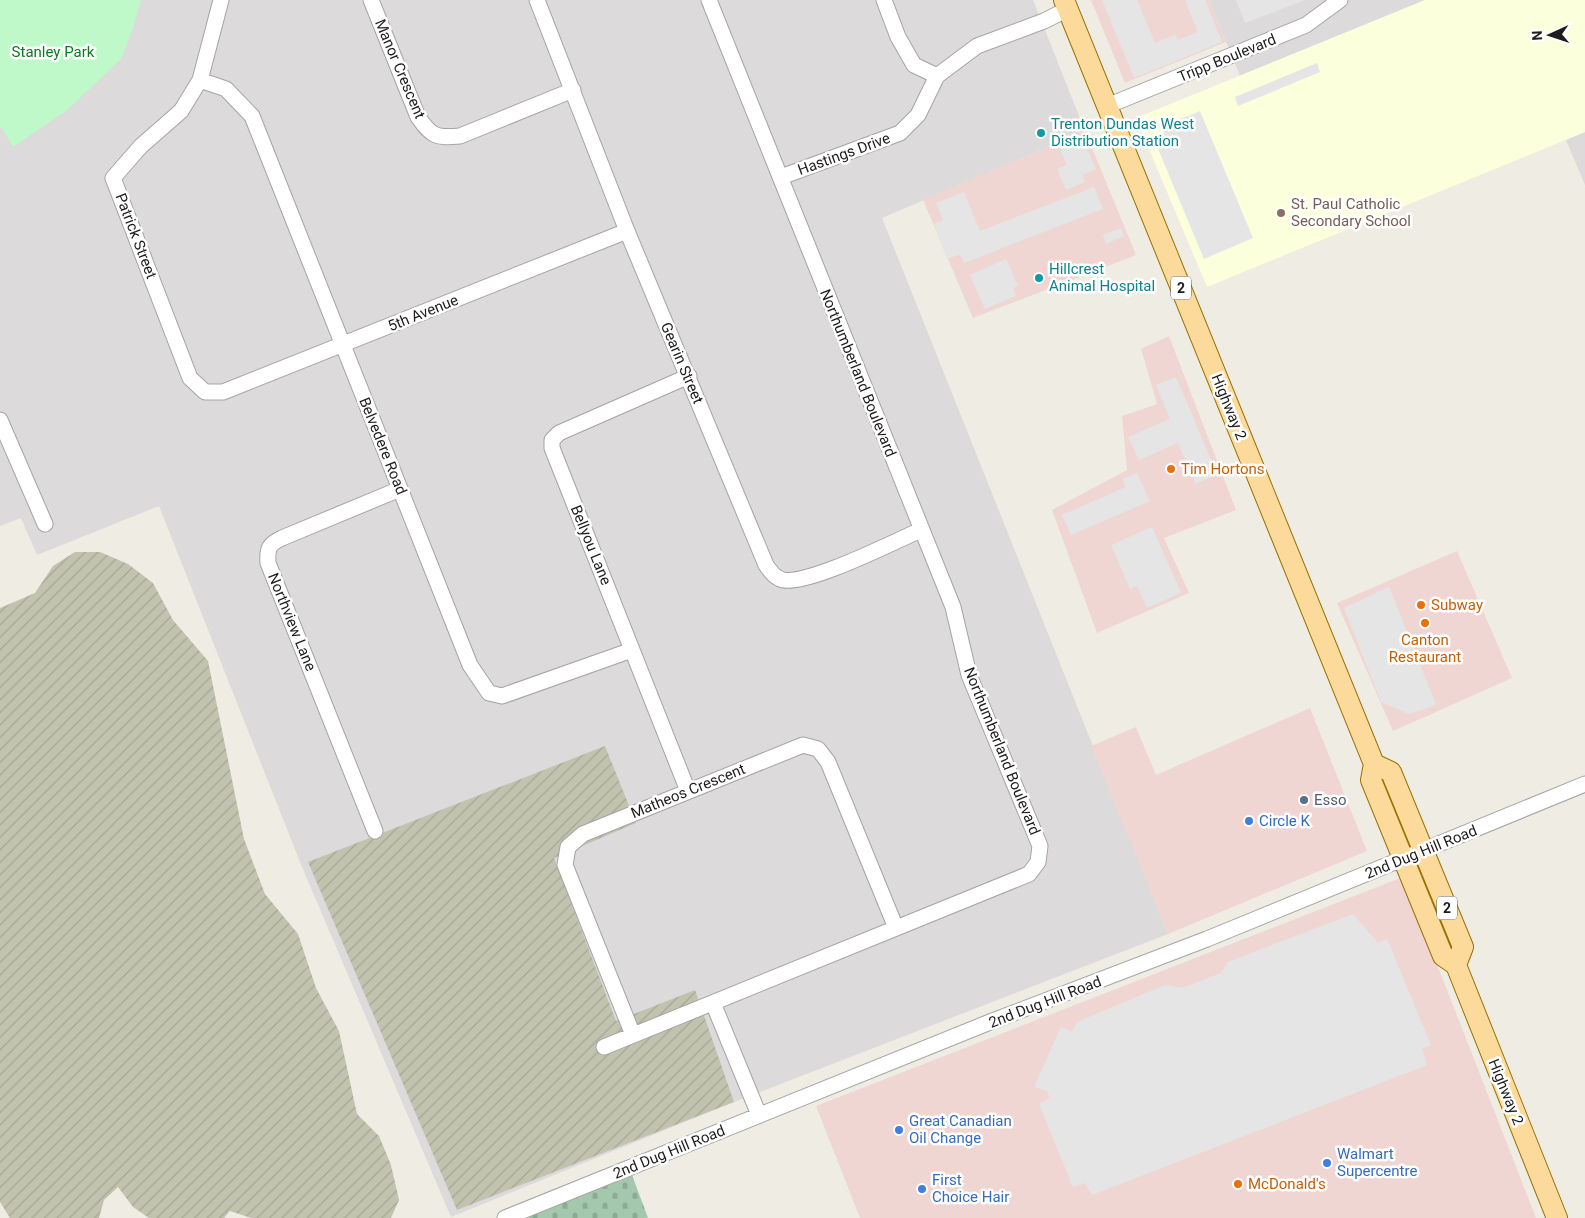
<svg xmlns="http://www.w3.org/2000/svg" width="1585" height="1218" font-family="Roboto,sans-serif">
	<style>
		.residential { fill: #dcdada }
		.commercial { fill: #f0d6d2 }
		.education { fill: #fcffdc }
		.construction { fill: url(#construction-furrows) }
		.cemetery { fill: url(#cemetery-stones) }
		.park { fill: #c0f9c9 }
		.parking { fill: #e5e5e5 }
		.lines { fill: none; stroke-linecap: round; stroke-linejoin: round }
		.minor-casing { stroke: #a4a4a4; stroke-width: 17 }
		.major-casing { stroke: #977200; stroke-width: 22 }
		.minor { stroke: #fff; stroke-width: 15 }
		.major { stroke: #fcda9b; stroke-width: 20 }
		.culture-dot { fill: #0f9aa8; stroke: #fff; stroke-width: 2 }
		.education-dot { fill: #8d6e63; stroke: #fff; stroke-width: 2 }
		.food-dot { fill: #e8710a; stroke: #fff; stroke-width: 2 }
		.service-dot { fill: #5c6f8a; stroke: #fff; stroke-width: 2 }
		.shop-dot { fill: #3f7fe0; stroke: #fff; stroke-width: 2 }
		.labels { text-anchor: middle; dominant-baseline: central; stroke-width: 5; stroke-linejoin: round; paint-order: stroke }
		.shield { fill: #fff; stroke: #616161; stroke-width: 1 }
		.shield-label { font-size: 14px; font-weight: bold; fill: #1d1d1d }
		.park-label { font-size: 15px; fill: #0b7c1e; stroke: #fff }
		.street-label { font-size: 15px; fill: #1d1d1d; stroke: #fff }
		.culture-label { font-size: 15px; fill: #0d838f; stroke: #fff; text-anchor: start }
		.education-label { font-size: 15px; fill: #785e54; stroke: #fff; text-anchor: start }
		.food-label { font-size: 15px; fill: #c56008; stroke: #fff; text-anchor: start }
		.service-label { font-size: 15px; fill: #4e5e75; stroke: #fff; text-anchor: start }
		.shop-label { font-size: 15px; fill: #366cbe; stroke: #fff; text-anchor: start }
	</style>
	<defs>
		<pattern id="construction-furrows" width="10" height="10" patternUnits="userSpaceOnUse" patternTransform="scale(1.25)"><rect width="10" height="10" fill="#c1c3af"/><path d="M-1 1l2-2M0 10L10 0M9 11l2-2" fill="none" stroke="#a5a796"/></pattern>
		<pattern id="cemetery-stones" width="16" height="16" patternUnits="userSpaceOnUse" patternTransform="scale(1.25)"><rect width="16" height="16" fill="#a4c8ad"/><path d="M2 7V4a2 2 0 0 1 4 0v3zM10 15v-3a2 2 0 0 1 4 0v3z" fill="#8dab94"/></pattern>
	</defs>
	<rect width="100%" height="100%" fill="#efece3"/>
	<path class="residential" d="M 0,0 L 1033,0 L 1085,131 L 882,218 L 1168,934 L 734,1102 L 451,1217 L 302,867 L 159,506 L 37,555 L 21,518 L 0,526 Z
		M 1209,0 L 1425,0 L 1240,76 Z
		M 1585,132 L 1585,185 L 1566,140 Z"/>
	<path class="commercial" d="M 1091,0 L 1209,0 L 1226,42 L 1125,83 Z
		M 1085,131 L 1136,255 L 973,318 L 923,200 Z
		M 1169,336 L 1236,510 L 1164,538 L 1189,593 L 1097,633 L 1052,510 L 1127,470 L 1122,416 L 1157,404 L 1141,349 Z
		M 1457,551 L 1512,678 L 1393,731 L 1337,603 Z
		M 1310,708 L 1367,851 L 1168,934 L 1091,746 L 1136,727 L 1156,775 Z
		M 1403,877 L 1536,1218 L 860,1218 L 816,1106 Z"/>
	<path class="education" d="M 1425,0 L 1585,0 L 1585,132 L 1207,287 L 1136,118 Z"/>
	<path class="construction" d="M 75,552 L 100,552 L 128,564 L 153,583 L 173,620 L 208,661 L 244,839 L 265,894 L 298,934 L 316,988 L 339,1031 L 357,1114 L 379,1136 L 391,1165 L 399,1200 L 391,1218 L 251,1218 L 230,1211 L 224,1218 L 149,1218 L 133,1207 L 118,1187 L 104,1200 L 99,1218 L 10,1218 L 0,1202 L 0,608 L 35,593 L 53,566 Z
		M 605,746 L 636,823 L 554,858 L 616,1021 L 695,990 L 734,1102 L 457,1210 L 308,862 Z"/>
	<path class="cemetery" d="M 632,1175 L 648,1218 L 524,1218 Z"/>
	<path class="park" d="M 0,0 L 141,0 L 133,28 L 121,59 L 67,110 L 13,147 L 2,128 L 0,129 Z"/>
	<path class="parking" d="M 1102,0 L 1137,0 L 1155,43 L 1175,35 L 1178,40 L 1198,32 L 1185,0 L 1205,0 L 1222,42 L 1134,78 Z
		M 1236,0 L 1305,0 L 1245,23 Z
		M 1317,63 L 1320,72 L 1238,106 L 1235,97 Z
		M 1200,111 L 1253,238 L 1204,259 L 1156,144 L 1166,139 L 1161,127 Z
		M 1083,140 L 1096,169 L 1082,175 L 1085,182 L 1066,190 L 1057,169 L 1067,165 L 1060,150 Z
		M 1094,187 L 1103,209 L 964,263 L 960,254 L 947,259 L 934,224 L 943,220 L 936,203 L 964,192 L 980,231 Z
		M 1121,228 L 1124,236 L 1106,244 L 1103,235 Z
		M 1006,259 L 1018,286 L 1013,288 L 1016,296 L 985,309 L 970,275 Z
		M 1176,377 L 1217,474 L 1196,484 L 1178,443 L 1139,460 L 1128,437 L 1170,419 L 1156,385 Z
		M 1137,473 L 1150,501 L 1071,535 L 1062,515 L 1126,487 L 1123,479 Z
		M 1152,527 L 1181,593 L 1147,608 L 1137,586 L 1130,589 L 1111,545 Z
		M 1389,587 L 1436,705 L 1409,714 L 1381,702 L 1344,608 Z
		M 1353,914 L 1378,943 L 1387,939 L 1431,1045 L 1422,1049 L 1427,1065 L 1092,1195 L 1085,1183 L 1073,1187 L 1039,1104 L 1050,1098 L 1047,1091 L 1034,1087 L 1061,1027 L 1072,1032 L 1077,1022 L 1165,985 L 1182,988 L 1221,973 L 1228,962 Z"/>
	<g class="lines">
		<g class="minor-casing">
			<path id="minor" d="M 221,0 L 200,80 L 181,111 L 141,146 L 113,178 L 190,378 L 205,392 L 223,392 L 627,231
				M 371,0 L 418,117 C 432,137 436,138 460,136 L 573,90
				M 537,0 L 627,231 L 766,565 C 771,572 775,578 783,580 C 809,585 893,542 921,530
				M 884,0 L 898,37 L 914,65 L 937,76
				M 200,80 L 226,89 L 252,116 L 470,665 L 489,693 L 502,696 L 632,650
				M 1107,106 L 1306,25 L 1340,0
				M 781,177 L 900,133 L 918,115 L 937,76 L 977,46 L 1044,21 L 1068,9
				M 0,420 L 45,524
				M 688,791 L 552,448 L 552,440 L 559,433 L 689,376
				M 375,831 L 268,563 C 267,548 269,544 282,538 L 400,489
				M 713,1003 L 759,1115
				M 633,1035 L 565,865 L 568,847 L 583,834 L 803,745 L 818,749 L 828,762 L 896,928
				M 604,1047 L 1029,874 L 1038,862 L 1040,846 L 969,675 L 953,607 L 709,0
				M 505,1218 L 990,1022 L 1207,939 L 1585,784"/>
		</g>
		<g class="major-casing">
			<path id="major" d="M 1064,0 L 1374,764 L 1371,780 L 1443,956 L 1456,965 L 1557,1218
				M 1374,764 L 1391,772 L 1463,947 L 1456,965"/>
		</g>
		<use href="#minor" class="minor"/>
		<use href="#major" class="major"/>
	</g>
	<g class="culture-dot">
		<circle cx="1041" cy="133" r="5"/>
		<circle cx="1039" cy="278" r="5"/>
	</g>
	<circle class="education-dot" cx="1281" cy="213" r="5"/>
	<g class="food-dot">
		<circle cx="1171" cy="469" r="5"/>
		<circle cx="1421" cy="605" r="5"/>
		<circle cx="1425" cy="623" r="5"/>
		<circle cx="1238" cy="1184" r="5"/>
	</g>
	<circle class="service-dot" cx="1304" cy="800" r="5"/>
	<g class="shop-dot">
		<circle cx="1249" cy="821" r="5"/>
		<circle cx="899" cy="1130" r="5"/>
		<circle cx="1327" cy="1163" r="5"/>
		<circle cx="922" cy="1189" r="5"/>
	</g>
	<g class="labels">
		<g class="shield">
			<rect x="1171" y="276.5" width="20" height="23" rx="4"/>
			<rect x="1437" y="896.5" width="20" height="23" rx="4"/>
		</g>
		<g class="shield-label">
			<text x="1181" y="288">2</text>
			<text x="1447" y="908">2</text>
		</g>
		<g class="park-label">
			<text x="53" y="52">Stanley Park</text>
		</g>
		<g class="street-label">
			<text transform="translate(1227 58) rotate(-22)">Tripp Boulevard</text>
			<text transform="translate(400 69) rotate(67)">Manor Crescent</text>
			<text transform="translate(844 154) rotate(-20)">Hastings Drive</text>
			<text transform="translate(136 236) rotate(69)">Patrick Street</text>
			<text transform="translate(423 313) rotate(-22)">5th Avenue</text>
			<text transform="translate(682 363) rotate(67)">Gearin Street</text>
			<text transform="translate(858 373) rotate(68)">Northumberland Boulevard</text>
			<text transform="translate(1229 407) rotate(68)">Highway 2</text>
			<text transform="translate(383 446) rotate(68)">Belvedere Road</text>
			<text transform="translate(591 545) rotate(68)">Bellyou Lane</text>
			<text transform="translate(292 622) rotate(68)">Northview Lane</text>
			<text transform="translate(1002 751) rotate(68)">Northumberland Boulevard</text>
			<text transform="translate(688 791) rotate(-22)">Matheos Crescent</text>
			<text transform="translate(1421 852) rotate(-22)">2nd Dug Hill Road</text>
			<text transform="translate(1045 1002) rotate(-21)">2nd Dug Hill Road</text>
			<text transform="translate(1506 1092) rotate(68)">Highway 2</text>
			<text transform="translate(669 1152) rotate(-22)">2nd Dug Hill Road</text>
		</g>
		<g class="culture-label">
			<text x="1051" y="124">Trenton Dundas West<tspan x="1051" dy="17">Distribution Station</tspan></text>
			<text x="1049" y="269">Hillcrest<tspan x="1049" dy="17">Animal Hospital</tspan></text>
		</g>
		<g class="education-label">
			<text x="1291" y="204">St. Paul Catholic<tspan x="1291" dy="17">Secondary School</tspan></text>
		</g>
		<g class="food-label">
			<text x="1181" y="469">Tim Hortons</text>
			<text x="1431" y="605">Subway</text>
			<text x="1425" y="640" text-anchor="middle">Canton<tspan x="1425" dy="17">Restaurant</tspan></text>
			<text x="1248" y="1184">McDonald's</text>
		</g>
		<g class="service-label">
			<text x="1314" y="800">Esso</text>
		</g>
		<g class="shop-label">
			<text x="1259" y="821">Circle K</text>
			<text x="909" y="1121">Great Canadian<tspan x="909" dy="17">Oil Change</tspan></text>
			<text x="1337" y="1154">Walmart<tspan x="1337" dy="17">Supercentre</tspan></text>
			<text x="932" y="1180">First<tspan x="932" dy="17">Choice Hair</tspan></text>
		</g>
	</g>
	<g transform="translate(1550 35) rotate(267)" stroke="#ffffff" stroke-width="4" paint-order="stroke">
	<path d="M0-4L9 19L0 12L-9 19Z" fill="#1d1d1d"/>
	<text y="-8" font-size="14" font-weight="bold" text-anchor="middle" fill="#1d1d1d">N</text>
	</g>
</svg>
